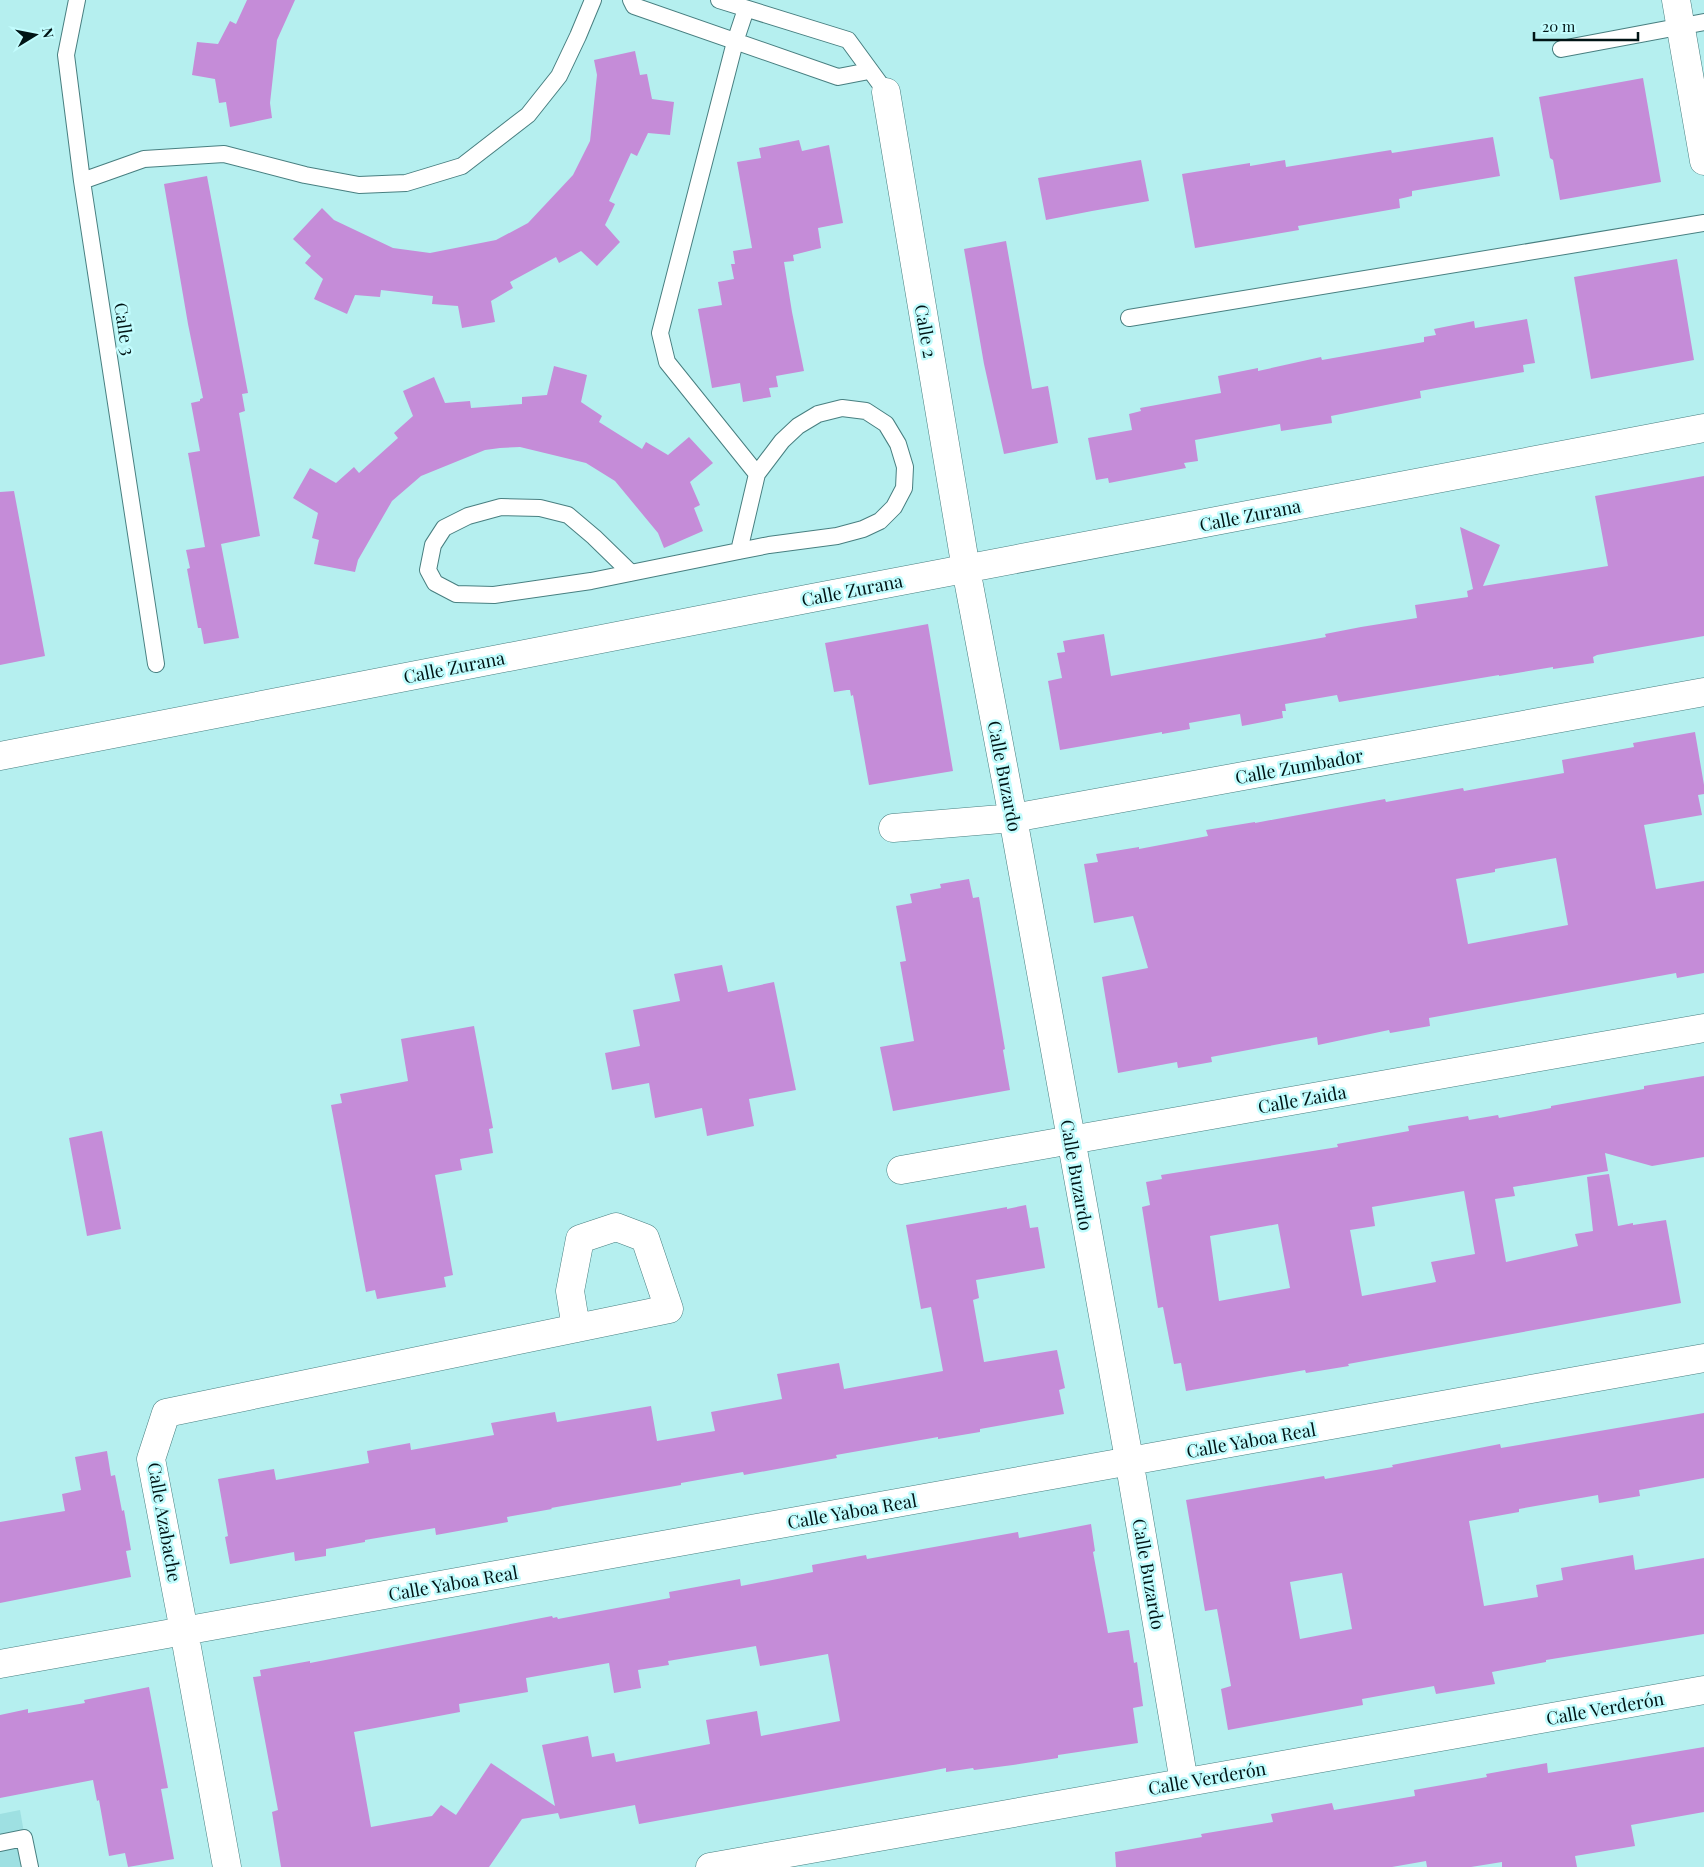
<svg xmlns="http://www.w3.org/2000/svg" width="1704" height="1867" font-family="'Playfair Display',serif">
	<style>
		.built { fill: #9ee0e2 }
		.building { fill: #c58cd8; fill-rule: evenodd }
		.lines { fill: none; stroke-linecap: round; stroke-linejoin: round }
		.lane-casing { stroke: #487f80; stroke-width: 18 }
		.street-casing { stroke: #487f80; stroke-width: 29 }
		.lane { stroke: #fff; stroke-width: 16 }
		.street { stroke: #fff; stroke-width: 28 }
		.labels { text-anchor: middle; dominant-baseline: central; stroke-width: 5; stroke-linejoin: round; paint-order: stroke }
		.street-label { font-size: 18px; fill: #001415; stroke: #c2fcfd }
	</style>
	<rect width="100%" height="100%" fill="#b5efef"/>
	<path class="built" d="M 20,1810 L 30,1867 L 0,1867 L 0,1814 Z"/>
	<path class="building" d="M 247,0 L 295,0 L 277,40 L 270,103 L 272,118 L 230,127 L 226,102 L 219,103 L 215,79 L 192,75 L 197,42 L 218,44 L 230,21 L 236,24 Z
		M 635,51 L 640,75 L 647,74 L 652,99 L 674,102 L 670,135 L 648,133 L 637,156 L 631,153 L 609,201 L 615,204 L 605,225 L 620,242 L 597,266 L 581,251 L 559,263 L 556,257 L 510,282 L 513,288 L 491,301 L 495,322 L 462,328 L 458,306 L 432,304 L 433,296 L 381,290 L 380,297 L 355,295 L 347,314 L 314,299 L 323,279 L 305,263 L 311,256 L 293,239 L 322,208 L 334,220 L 393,248 L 430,253 L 496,240 L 528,223 L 573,175 L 590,141 L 597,75 L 594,60 Z
		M 1643,78 L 1661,182 L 1560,200 L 1553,160 L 1550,158 L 1539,97 Z
		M 1493,137 L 1500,176 L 1412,191 L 1412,196 L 1399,199 L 1400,208 L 1298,226 L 1299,230 L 1195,248 L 1182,174 L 1250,163 L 1250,166 L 1285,160 L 1286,167 L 1391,150 L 1392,153 Z
		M 799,140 L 802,151 L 829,145 L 843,223 L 818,228 L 821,248 L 793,255 L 794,261 L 784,262 L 792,312 L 804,371 L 776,376 L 778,387 L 769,388 L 771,397 L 743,402 L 740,383 L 712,388 L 698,309 L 722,305 L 718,282 L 734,279 L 731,264 L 735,264 L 733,251 L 752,248 L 737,162 L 761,158 L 759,148 Z
		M 1141,160 L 1149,201 L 1092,211 L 1046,220 L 1038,178 Z
		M 207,176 L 248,393 L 242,394 L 245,411 L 239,413 L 260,536 L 221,544 L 239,638 L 204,644 L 201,628 L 198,628 L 187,569 L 190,568 L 186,550 L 205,547 L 188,453 L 200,451 L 191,403 L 200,401 L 200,399 L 203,398 L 188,324 L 164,184 Z
		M 1006,241 L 1032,389 L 1048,386 L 1058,443 L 1004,454 L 984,364 L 964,249 Z
		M 1677,259 L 1694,360 L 1591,379 L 1574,277 Z
		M 1527,319 L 1535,363 L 1523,365 L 1524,372 L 1420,391 L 1421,398 L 1331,416 L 1332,423 L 1281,431 L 1280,424 L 1195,440 L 1198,461 L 1184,463 L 1186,468 L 1109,483 L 1108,478 L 1096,480 L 1088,438 L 1132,430 L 1129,414 L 1141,411 L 1140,408 L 1221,393 L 1218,376 L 1258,368 L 1258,371 L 1321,357 L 1322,360 L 1424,342 L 1424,337 L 1436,335 L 1434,329 L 1474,321 L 1475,328 Z
		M 554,366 L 587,375 L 581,402 L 602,416 L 599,422 L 642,449 L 646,442 L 668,455 L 689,437 L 713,463 L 690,482 L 700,505 L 694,508 L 703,531 L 664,548 L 658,533 L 615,481 L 586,463 L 520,447 L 500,448 L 485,450 L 421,476 L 392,501 L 358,560 L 355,572 L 314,564 L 319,540 L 312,538 L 318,513 L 293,498 L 310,468 L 336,483 L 354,467 L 359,473 L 398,438 L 394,433 L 413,416 L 403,391 L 434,377 L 445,403 L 470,401 L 471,408 L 522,404 L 522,397 L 547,395 Z
		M 1704,476 L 1704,636 L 1597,655 L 1593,657 L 1594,663 L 1553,669 L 1553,667 L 1499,676 L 1499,675 L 1339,702 L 1337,695 L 1285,704 L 1286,711 L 1282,711 L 1283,718 L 1242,726 L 1240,714 L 1189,723 L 1190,729 L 1162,734 L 1162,732 L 1060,750 L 1048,681 L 1062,678 L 1057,653 L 1065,652 L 1063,641 L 1104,634 L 1111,676 L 1326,637 L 1325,634 L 1361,627 L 1417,618 L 1415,605 L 1468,597 L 1467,591 L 1473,589 L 1460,527 L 1500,545 L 1483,586 L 1608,566 L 1595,496 Z
		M 14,491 L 45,656 L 0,665 L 0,492 Z
		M 928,624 L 953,771 L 869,785 L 853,695 L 851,696 L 850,690 L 847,690 L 834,692 L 825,643 Z
		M 1695,732 L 1704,785 L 1704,794 L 1698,795 L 1702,815 L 1644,825 L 1656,889 L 1704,881 L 1704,973 L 1677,978 L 1676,973 L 1429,1018 L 1430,1026 L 1390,1033 L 1389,1030 L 1318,1045 L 1317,1037 L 1211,1057 L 1212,1062 L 1178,1068 L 1177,1062 L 1118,1073 L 1102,977 L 1148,968 L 1133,916 L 1094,923 L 1084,864 L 1098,862 L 1096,854 L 1139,847 L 1139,849 L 1208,836 L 1206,830 L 1255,822 L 1255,823 L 1385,799 L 1386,802 L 1463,788 L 1464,791 L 1564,773 L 1562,760 L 1634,747 L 1633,743 ZM 1556,858 L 1568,925 L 1468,944 L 1456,879 L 1495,872 L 1495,869 Z
		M 969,879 L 973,898 L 979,897 L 1005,1049 L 1003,1050 L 1010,1090 L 893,1111 L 880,1047 L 914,1041 L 900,962 L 906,961 L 896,906 L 912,903 L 910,894 L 941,888 L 940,884 Z
		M 722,965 L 728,992 L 774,982 L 796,1090 L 749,1099 L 754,1126 L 707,1136 L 702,1108 L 655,1118 L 649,1083 L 612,1090 L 605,1053 L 640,1046 L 633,1010 L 680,1001 L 674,974 Z
		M 474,1026 L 493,1128 L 489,1129 L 493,1153 L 460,1159 L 462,1170 L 435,1175 L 453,1275 L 444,1277 L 446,1287 L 377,1299 L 375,1290 L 366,1292 L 331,1105 L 342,1103 L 340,1094 L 408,1081 L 401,1039 Z
		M 1704,1076 L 1704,1157 L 1652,1166 L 1605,1153 L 1608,1171 L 1513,1187 L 1515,1196 L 1495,1199 L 1506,1262 L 1578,1246 L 1575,1234 L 1593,1231 L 1587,1177 L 1609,1174 L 1618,1226 L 1633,1223 L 1633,1225 L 1666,1220 L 1681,1303 L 1348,1364 L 1349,1366 L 1306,1373 L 1305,1370 L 1186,1391 L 1181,1363 L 1174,1364 L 1163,1307 L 1158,1308 L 1142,1207 L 1150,1205 L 1146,1182 L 1162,1179 L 1161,1175 L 1338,1147 L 1337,1144 L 1409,1131 L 1408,1126 L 1468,1116 L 1469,1120 L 1498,1115 L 1499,1118 L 1551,1108 L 1551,1106 L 1644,1089 L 1644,1086 ZM 1464,1191 L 1475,1254 L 1431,1262 L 1436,1282 L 1362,1296 L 1350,1230 L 1375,1226 L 1372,1207 ZM 1278,1224 L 1290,1288 L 1219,1301 L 1210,1236 Z
		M 102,1131 L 121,1229 L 87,1236 L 69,1138 Z
		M 1026,1205 L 1030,1228 L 1038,1227 L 1045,1268 L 976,1280 L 979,1298 L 973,1300 L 984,1362 L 1057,1350 L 1065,1388 L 1059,1390 L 1064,1414 L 980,1429 L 980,1432 L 938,1439 L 938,1437 L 836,1455 L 837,1458 L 744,1475 L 743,1472 L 681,1483 L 681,1485 L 551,1508 L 552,1509 L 507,1517 L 508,1522 L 436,1535 L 435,1528 L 365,1540 L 365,1542 L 326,1549 L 326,1556 L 295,1561 L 294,1552 L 230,1564 L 225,1537 L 228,1536 L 218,1479 L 274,1469 L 276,1480 L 369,1463 L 367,1451 L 410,1443 L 411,1450 L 494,1435 L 491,1423 L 555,1412 L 557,1422 L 651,1406 L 657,1441 L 715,1431 L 711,1412 L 782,1399 L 777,1374 L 839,1363 L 844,1389 L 943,1371 L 931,1307 L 921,1309 L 906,1225 L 1007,1207 L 1007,1209 Z
		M 1704,1413 L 1704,1478 L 1639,1490 L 1640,1496 L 1599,1503 L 1598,1495 L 1519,1509 L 1519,1512 L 1469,1521 L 1484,1606 L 1538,1597 L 1536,1585 L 1563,1580 L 1561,1568 L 1633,1555 L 1635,1570 L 1704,1558 L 1704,1634 L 1546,1660 L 1546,1662 L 1492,1672 L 1495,1684 L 1436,1694 L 1434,1686 L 1362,1699 L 1363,1705 L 1228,1730 L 1221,1689 L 1231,1686 L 1217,1609 L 1205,1611 L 1186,1500 L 1324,1476 L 1325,1479 L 1393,1467 L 1392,1465 L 1500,1444 L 1501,1448 ZM 1342,1573 L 1352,1629 L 1300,1639 L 1290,1582 Z
		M 107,1451 L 111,1476 L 115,1475 L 122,1511 L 124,1510 L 131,1550 L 126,1551 L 131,1577 L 0,1603 L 0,1522 L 65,1511 L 62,1494 L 81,1490 L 75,1457 Z
		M 1091,1524 L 1095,1551 L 1093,1552 L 1108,1633 L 1129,1630 L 1134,1663 L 1137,1662 L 1143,1706 L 1133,1708 L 1138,1743 L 1058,1755 L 1058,1758 L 1013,1765 L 974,1770 L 973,1768 L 946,1772 L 946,1768 L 925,1772 L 639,1824 L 635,1805 L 560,1819 L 558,1813 L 522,1819 L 489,1867 L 281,1867 L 272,1812 L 278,1810 L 253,1677 L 261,1676 L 260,1670 L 310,1661 L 310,1663 L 552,1616 L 553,1618 L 557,1617 L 558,1619 L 670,1598 L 669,1592 L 740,1579 L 741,1586 L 813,1572 L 812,1565 L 866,1555 L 867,1559 L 1018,1532 L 1019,1538 ZM 756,1646 L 760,1666 L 828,1654 L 840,1721 L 761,1736 L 757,1711 L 706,1720 L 710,1744 L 616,1762 L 614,1753 L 592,1757 L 588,1736 L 542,1745 L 555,1806 L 491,1763 L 456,1815 L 441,1805 L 432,1816 L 371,1827 L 354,1732 L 460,1712 L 459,1704 L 528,1692 L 526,1678 L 609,1663 L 614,1693 L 641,1688 L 638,1670 L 669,1665 L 668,1661 Z
		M 149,1687 L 168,1788 L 161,1789 L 174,1859 L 128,1867 L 125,1853 L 109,1856 L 99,1800 L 97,1801 L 93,1780 L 0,1798 L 0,1715 L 28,1709 L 28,1713 L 85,1703 L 84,1700 Z
		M 1704,1747 L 1704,1812 L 1631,1825 L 1635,1846 L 1575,1856 L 1577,1867 L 1502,1867 L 1502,1862 L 1471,1867 L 1427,1867 L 1426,1861 L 1392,1867 L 1116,1867 L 1115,1852 L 1202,1837 L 1201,1834 L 1273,1822 L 1271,1814 L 1332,1803 L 1334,1810 L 1415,1796 L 1414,1790 L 1487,1777 L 1486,1774 L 1547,1763 L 1548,1773 Z"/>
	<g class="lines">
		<g class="lane-casing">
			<path id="lane" d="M 77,0 L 66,55 L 82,181 L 156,664
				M 631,0 L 634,6 L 838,77 L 869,71
				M 719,0 L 848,40 L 886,92
				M 1561,49 L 1704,22
				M 82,181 L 144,159 L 224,154 L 305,175 L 359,185 L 406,183 L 462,166 L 528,115 L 559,76 L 578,36 L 593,0
				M 1129,318 L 1704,223
				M 739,551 L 757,474 L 667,362 L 660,333 L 735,42 L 746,9
				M 631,573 L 594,537 L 568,515 L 540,508 L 501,507 L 468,516 L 444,528 L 433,545 L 428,570 L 435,583 L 456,594 L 494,595 L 591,581 L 739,551 L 769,545 L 837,536 L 863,529 L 880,521 L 894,507 L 904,488 L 905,467 L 898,444 L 886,424 L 866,411 L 842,408 L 818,414 L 798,426 L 782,441 L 757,474
				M 0,1843 L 24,1838 L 30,1867"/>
		</g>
		<g class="street-casing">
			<path id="street" d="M 1676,0 L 1704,161
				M 886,92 L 966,569 L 1013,818 L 1127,1448 L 1184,1782
				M 0,756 L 812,598 L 1704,428
				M 893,828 L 1013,818 L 1704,692
				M 901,1170 L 1704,1028
				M 0,1664 L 1704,1358
				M 227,1867 L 184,1631 L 151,1459 L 166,1413 L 669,1309 L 645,1238 L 616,1227 L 580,1239 L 570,1291 L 576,1328
				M 710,1867 L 1704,1690"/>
		</g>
		<use href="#lane" class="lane"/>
		<use href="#street" class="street"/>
	</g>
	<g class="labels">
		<g class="street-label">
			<text transform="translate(125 329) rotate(81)">Calle 3</text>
			<text transform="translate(926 331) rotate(80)">Calle 2</text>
			<text transform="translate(1250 515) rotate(-11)">Calle Zurana</text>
			<text transform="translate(852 590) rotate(-11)">Calle Zurana</text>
			<text transform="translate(454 667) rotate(-11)">Calle Zurana</text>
			<text transform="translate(1299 766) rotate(-10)">Calle Zumbador</text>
			<text transform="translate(1005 776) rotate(79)">Calle Buzardo</text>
			<text transform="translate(1302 1099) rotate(-10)">Calle Zaida</text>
			<text transform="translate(1077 1175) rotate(80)">Calle Buzardo</text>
			<text transform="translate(1251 1440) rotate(-10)">Calle Yaboa Real</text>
			<text transform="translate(852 1511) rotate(-10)">Calle Yaboa Real</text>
			<text transform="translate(165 1522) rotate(80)">Calle Azabache</text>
			<text transform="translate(1149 1574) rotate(80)">Calle Buzardo</text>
			<text transform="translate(453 1583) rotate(-10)">Calle Yaboa Real</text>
			<text transform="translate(1605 1708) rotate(-10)">Calle Verderón</text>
			<text transform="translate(1207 1778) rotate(-10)">Calle Verderón</text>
		</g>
	</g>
	<g transform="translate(35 35) rotate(80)" stroke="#c2fcfd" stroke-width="4" paint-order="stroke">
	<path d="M0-4L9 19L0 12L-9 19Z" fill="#001415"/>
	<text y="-8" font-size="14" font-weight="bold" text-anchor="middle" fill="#001415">N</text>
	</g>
	<path d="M1534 32v8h104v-8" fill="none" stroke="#001415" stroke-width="2.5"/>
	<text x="1542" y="32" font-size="15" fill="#001415" stroke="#c2fcfd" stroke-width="4" paint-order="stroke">20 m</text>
</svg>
